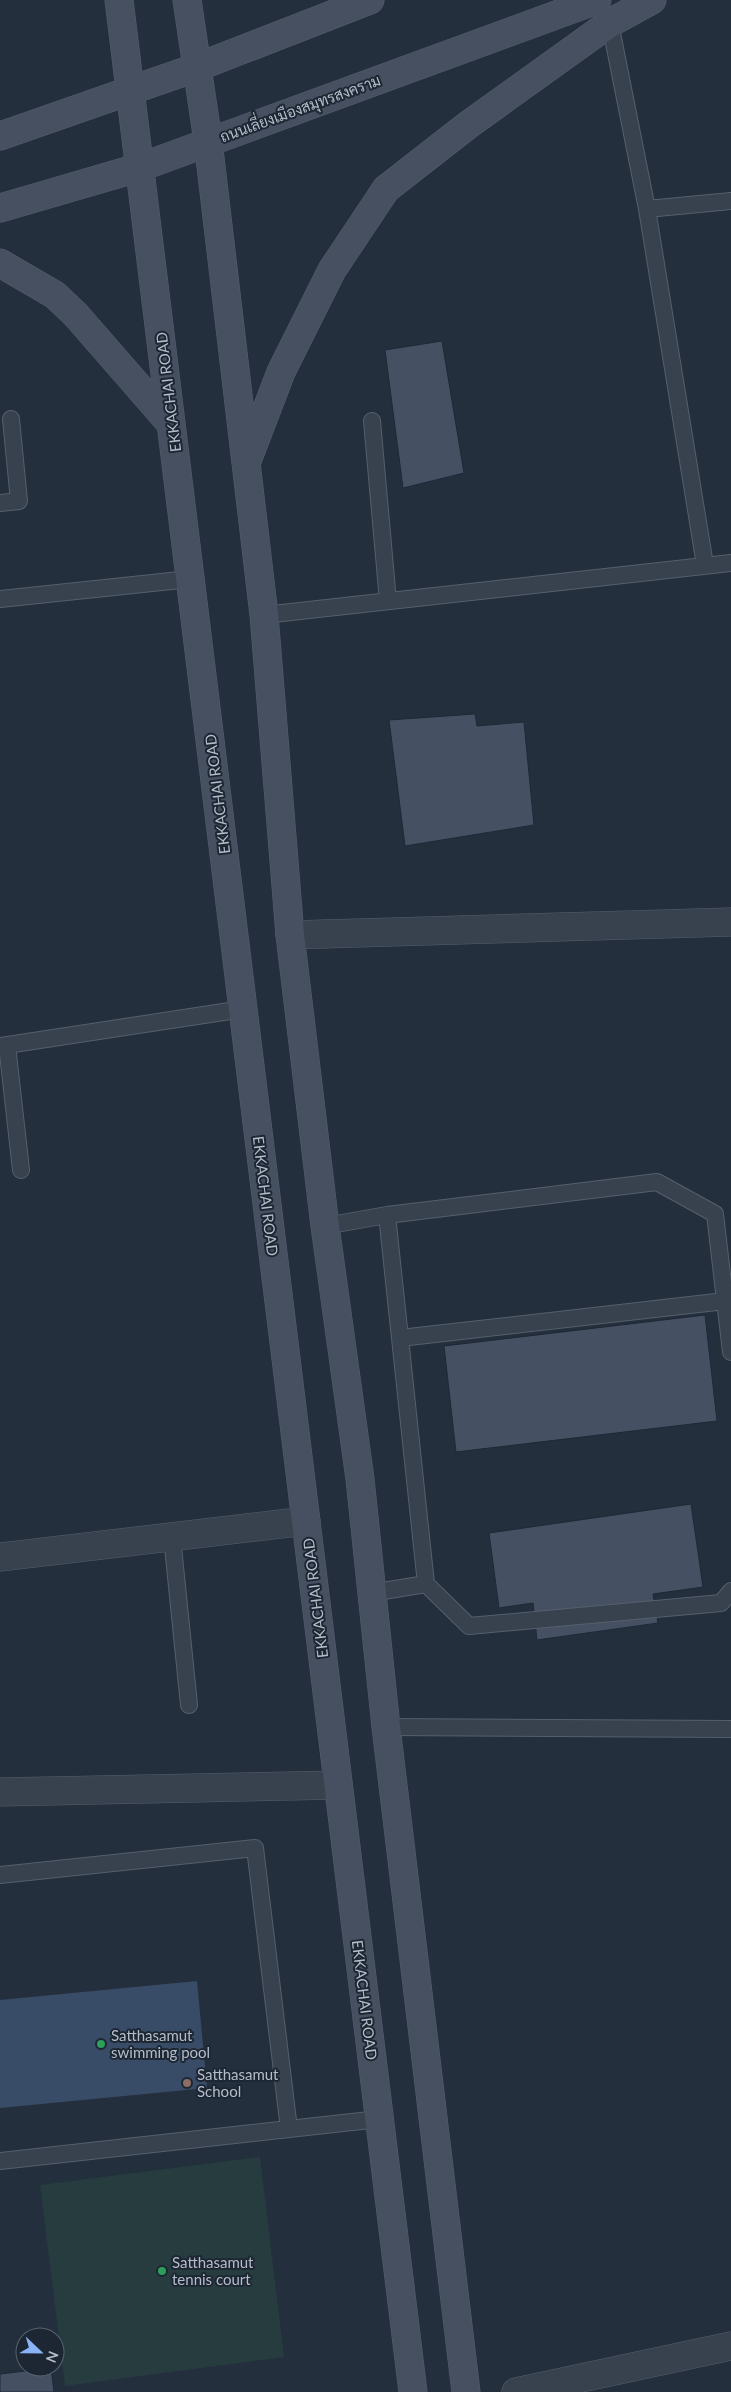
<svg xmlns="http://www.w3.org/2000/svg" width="731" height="2392" font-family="Lato,Sarabun,sans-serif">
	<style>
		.green { fill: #263c3f }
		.water { fill: #394c67 }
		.building { fill: #455162; stroke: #1f2835 }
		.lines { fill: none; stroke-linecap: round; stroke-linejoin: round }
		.lane-casing { stroke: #565f6c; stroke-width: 18 }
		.street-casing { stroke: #565f6c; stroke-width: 29 }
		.secondary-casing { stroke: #565f6c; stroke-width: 29 }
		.lane { stroke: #38414e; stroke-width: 16 }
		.street { stroke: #38414e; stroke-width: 28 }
		.secondary { stroke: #465061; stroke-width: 28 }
		.leisure-dot { fill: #2e9e5b; stroke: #1d2633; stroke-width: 2 }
		.education-dot { fill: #8d6e63; stroke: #1d2633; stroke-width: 2 }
		.labels { text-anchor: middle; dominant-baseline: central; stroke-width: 4; stroke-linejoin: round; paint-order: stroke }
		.street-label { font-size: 15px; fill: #b4bcc9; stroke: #1d2633 }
		.poi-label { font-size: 15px; fill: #b4bcc9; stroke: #1d2633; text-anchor: start }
	</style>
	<rect width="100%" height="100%" fill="#242f3e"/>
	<path class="green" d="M 260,2157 L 284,2357 L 65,2386 L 40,2185 Z"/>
	<path class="water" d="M 197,1981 L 207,2088 L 0,2108 L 0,2000 Z"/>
	<path class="building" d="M 442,341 L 464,473 L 403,488 L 385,350 Z
		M 475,714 L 477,726 L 524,722 L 534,825 L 405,846 L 389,720 Z
		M 705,1315 L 717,1421 L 456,1452 L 444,1346 Z
		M 691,1504 L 703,1587 L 653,1594 L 658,1623 L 537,1640 L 533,1603 L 499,1608 L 489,1533 Z
		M 51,2368 L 54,2392 L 0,2392 L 0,2374 Z"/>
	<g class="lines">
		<g class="lane-casing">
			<path id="lane" d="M 610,23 L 647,209 L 705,565
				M 647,209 L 731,201
				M 372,421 L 388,601
				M 0,503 L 19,501 L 11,419
				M 0,599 L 190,579
				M 264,615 L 731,563
				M 7,1045 L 21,1170
				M 0,1046 L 243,1009
				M 387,1215 L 426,1584
				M 325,1226 L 387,1215 L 657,1182 L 715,1214 L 731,1352
				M 400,1338 L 725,1301
				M 172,1537 L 189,1705
				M 371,1593 L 426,1584 L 469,1626 L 721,1603 L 731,1591
				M 386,1727 L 731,1729
				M 0,1875 L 255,1848 L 289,2129
				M 0,2161 L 379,2119"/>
		</g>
		<g class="street-casing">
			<path id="street" d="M 290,935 L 731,922
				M 0,1557 L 306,1521
				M 0,1792 L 338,1785
				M 516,2392 L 731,2346"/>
		</g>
		<g class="secondary-casing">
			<path id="secondary" d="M 119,0 L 413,2392
				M 187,0 L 208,141 L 264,615 L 290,935 L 325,1226 L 360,1479 L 386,1727 L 466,2392
				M 0,136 L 195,68 L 370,0
				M 0,208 L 141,167 L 597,0
				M 0,263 L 55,295 L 76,315 L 171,424
				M 247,461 L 281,372 L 332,270 L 386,189 L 468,125 L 610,23 L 652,0"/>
		</g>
		<use href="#lane" class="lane"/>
		<use href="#street" class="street"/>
		<use href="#secondary" class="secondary"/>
	</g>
	<g class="leisure-dot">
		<circle cx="101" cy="2044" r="5"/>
		<circle cx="162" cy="2271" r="5"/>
	</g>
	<circle class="education-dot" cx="187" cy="2083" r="5"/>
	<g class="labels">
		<g class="street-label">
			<text transform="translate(300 108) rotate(-20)">ถนนเลี่ยงเมืองสมุทรสงคราม</text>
			<text transform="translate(168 392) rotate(-97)">EKKACHAI ROAD</text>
			<text transform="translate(217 794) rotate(-97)">EKKACHAI ROAD</text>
			<text transform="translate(266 1196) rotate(83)">EKKACHAI ROAD</text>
			<text transform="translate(315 1598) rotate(-97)">EKKACHAI ROAD</text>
			<text transform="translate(365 2000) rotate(83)">EKKACHAI ROAD</text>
		</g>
		<g class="poi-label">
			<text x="111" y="2035">Satthasamut<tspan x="111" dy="17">swimming pool</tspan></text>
			<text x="197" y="2074">Satthasamut<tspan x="197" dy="17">School</tspan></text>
			<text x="172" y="2262">Satthasamut<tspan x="172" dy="17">tennis court</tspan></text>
		</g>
	</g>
	<g transform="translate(40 2352) rotate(112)"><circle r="24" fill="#1d2633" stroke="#59626f"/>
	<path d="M0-4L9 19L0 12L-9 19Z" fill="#8ab4f8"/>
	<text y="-8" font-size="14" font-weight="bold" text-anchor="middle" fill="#b4bcc9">N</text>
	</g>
</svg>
